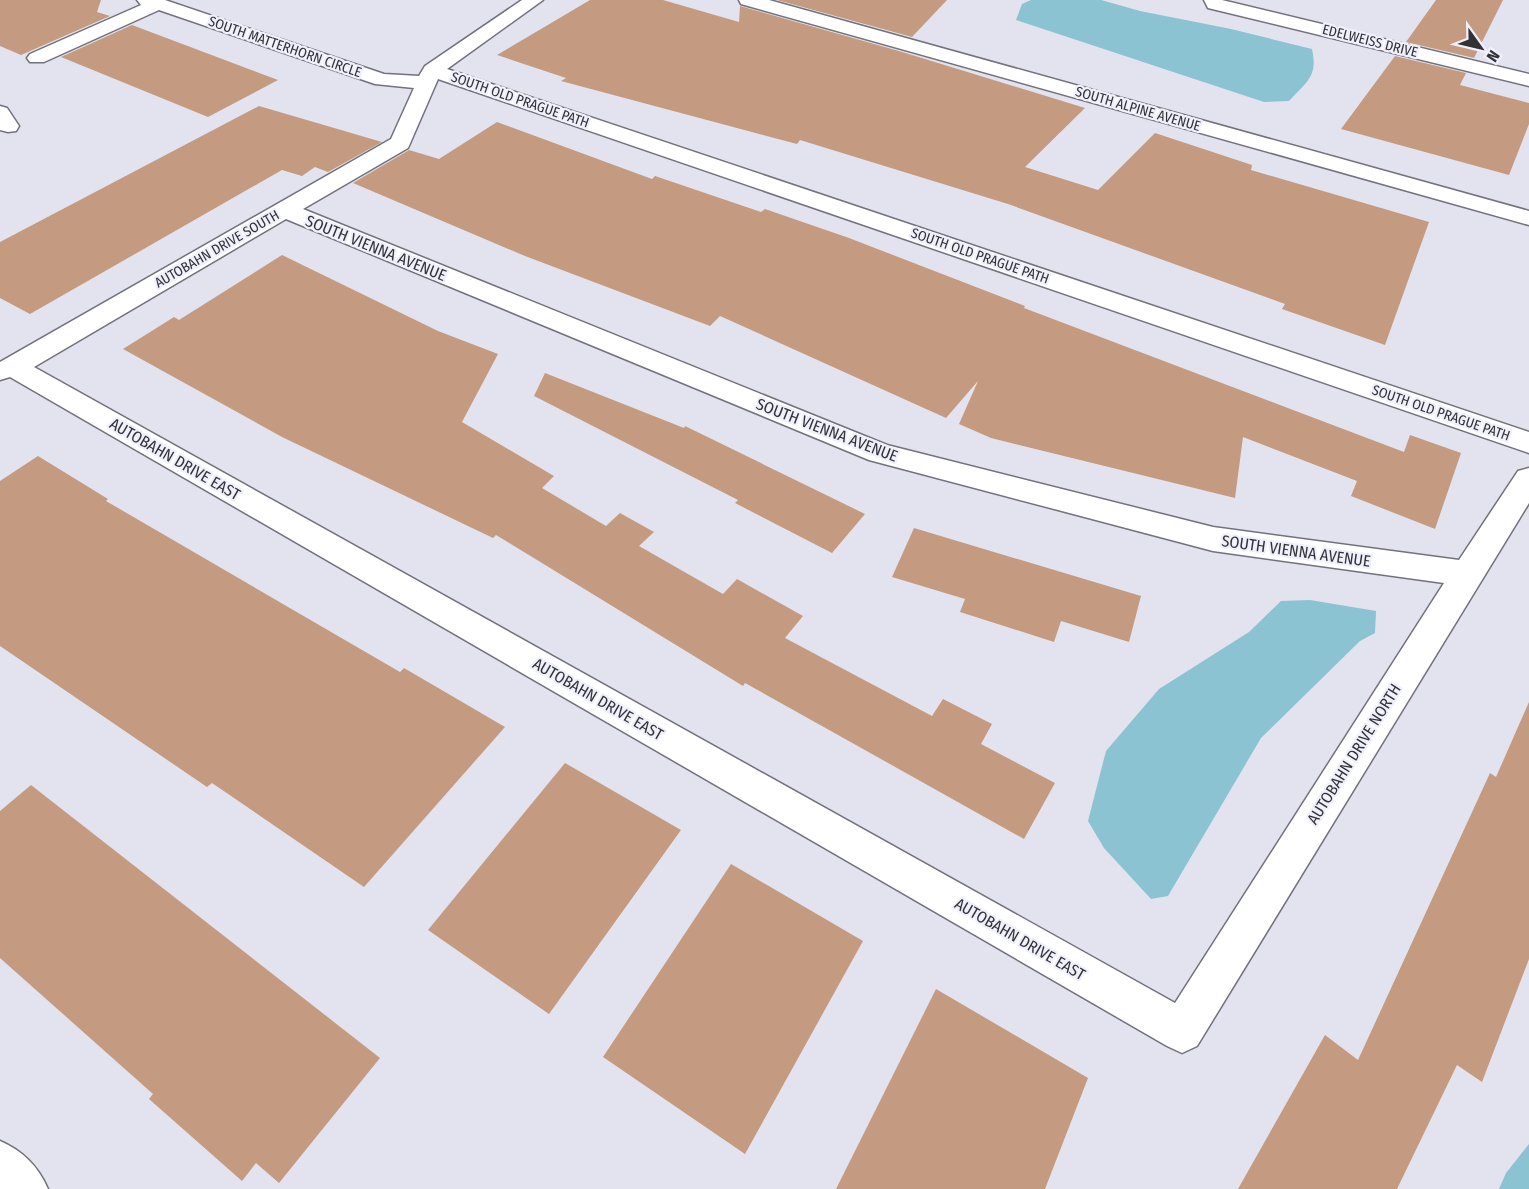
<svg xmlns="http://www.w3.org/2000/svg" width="1529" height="1189" font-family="'Fira Sans Condensed',sans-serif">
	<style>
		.water { fill: #8bc3d3 }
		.building { fill: #c49b80 }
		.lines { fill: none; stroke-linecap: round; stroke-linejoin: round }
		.minor-casing { stroke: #72717c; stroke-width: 3 }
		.minor { fill: #fff; fill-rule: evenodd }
		.labels { text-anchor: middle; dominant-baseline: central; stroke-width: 4.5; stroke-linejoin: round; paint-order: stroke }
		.far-street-label { font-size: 14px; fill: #323236; stroke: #f0f0fc }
		.street-label { font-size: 16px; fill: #323236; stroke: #f0f0fc }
	</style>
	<rect width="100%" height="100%" fill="#e3e2ef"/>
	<path class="water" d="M 1031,0 L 1101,0 L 1140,11 L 1231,29 L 1312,49 C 1318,77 1307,81 1289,101 L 1264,102 L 1016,20 L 1022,4 Z
		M 1310,600 L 1376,611 L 1375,633 L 1360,641 L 1261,738 L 1168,896 L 1151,899 L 1104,848 L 1088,821 L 1106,751 L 1159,689 L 1249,632 L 1281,601 Z
		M 1529,1144 L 1529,1189 L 1499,1189 L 1506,1173 Z"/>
	<path class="building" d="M 0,0 L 101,0 L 97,12 L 110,16 L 21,55 L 0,46 Z
		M 590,0 L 663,0 L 739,22 L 740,6 L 899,51 L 1085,108 L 1025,167 L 1098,190 L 1155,133 L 1252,165 L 1251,170 L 1429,222 L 1385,345 L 1282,309 L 1285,304 L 1008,204 L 800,140 L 797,144 L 561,81 L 566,78 L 497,55 Z
		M 777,0 L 947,0 L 912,37 Z
		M 1436,0 L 1503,0 L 1474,58 L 1406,42 Z
		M 132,25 L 278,80 L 208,117 L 61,57 Z
		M 1395,56 L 1466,73 L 1460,85 L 1529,103 L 1529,124 L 1509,175 L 1341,129 Z
		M 259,106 L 382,142 L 328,172 L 315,167 L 302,176 L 282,170 L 30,314 L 0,298 L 0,242 Z
		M 497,122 L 652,179 L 655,176 L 761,212 L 765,209 L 849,238 L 1025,306 L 1024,308 L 1404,452 L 1410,435 L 1461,453 L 1435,529 L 1351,496 L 1357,481 L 1243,437 L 1235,498 L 991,438 L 959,424 L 978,381 L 946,418 L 720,316 L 710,326 L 525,256 L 353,183 L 409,150 L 439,159 Z
		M 282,255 L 438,331 L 498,354 L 462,422 L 554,476 L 542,488 L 606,526 L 620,513 L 654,532 L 639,546 L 723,594 L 737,579 L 803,616 L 785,638 L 932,716 L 943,699 L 992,724 L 981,744 L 1055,783 L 1024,839 L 745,683 L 743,686 L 496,535 L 493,538 L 282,437 L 123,349 L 174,317 L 179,320 Z
		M 545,373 L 684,428 L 685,426 L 865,514 L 832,553 L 735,503 L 738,500 L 534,396 Z
		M 38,456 L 108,499 L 106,501 L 264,593 L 400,672 L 404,668 L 505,727 L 364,887 L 212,783 L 207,787 L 0,646 L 0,481 Z
		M 914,528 L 1141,596 L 1129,642 L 1061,621 L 1054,642 L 960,612 L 965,599 L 892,577 Z
		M 1529,702 L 1529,959 L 1482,1082 L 1457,1065 L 1397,1189 L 1238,1189 L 1325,1035 L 1358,1060 L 1490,773 L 1496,777 Z
		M 565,763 L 681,830 L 549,1014 L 428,930 Z
		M 31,785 L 380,1058 L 279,1183 L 256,1163 L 242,1181 L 149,1099 L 153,1094 L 0,958 L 0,811 Z
		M 731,864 L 863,941 L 745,1154 L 603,1057 Z
		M 936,989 L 1088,1078 L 1045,1189 L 836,1189 Z"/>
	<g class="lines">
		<g class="minor-casing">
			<path id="minor" d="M 137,0 L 165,0 L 384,74 L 419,76 L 425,66 L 522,0 L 543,0 L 447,69 L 1529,432 L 1529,453 L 438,79 L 408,148 L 303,209 L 887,445 L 1213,527 L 1459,560 L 1518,471 L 1529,468 L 1529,503 L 1197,1046 L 1182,1053 L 1167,1046 L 10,377 L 0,380 L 0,362 L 391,139 L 414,88 L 375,84 L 159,10 L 44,62 L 30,62 L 27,58 L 30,54 L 141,5 ZM 286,219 L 869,460 L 1213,551 L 1444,583 L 1175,1003 L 34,367 Z
				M 739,0 L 769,0 L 1529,211 L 1529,225 L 741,4 Z
				M 1204,0 L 1222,0 L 1529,74 L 1529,86 L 1208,8 Z
				M 0,106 L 7,108 L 19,126 L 16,131 L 8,132 L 0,130 Z
				M 0,1141 C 23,1151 38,1166 48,1189 L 0,1189 Z"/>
		</g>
		<use href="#minor" class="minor"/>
	</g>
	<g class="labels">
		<g class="far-street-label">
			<text transform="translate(1370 41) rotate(14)">EDELWEISS DRIVE</text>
			<text transform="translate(285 47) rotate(19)">SOUTH MATTERHORN CIRCLE</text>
			<text transform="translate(520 100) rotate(19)">SOUTH OLD PRAGUE PATH</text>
			<text transform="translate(1138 109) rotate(16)">SOUTH ALPINE AVENUE</text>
			<text transform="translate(217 249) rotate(-30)">AUTOBAHN DRIVE SOUTH</text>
			<text transform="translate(980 256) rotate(19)">SOUTH OLD PRAGUE PATH</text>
			<text transform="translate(1441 413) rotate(19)">SOUTH OLD PRAGUE PATH</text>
		</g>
		<g class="street-label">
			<text transform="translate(376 248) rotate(22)">SOUTH VIENNA AVENUE</text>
			<text transform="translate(827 430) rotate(21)">SOUTH VIENNA AVENUE</text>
			<text transform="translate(175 459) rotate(30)">AUTOBAHN DRIVE EAST</text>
			<text transform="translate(1296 551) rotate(8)">SOUTH VIENNA AVENUE</text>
			<text transform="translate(598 699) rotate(30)">AUTOBAHN DRIVE EAST</text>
			<text transform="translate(1354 754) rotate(-58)">AUTOBAHN DRIVE NORTH</text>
			<text transform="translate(1020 939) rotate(30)">AUTOBAHN DRIVE EAST</text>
		</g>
	</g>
	<g transform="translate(1481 48) rotate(124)" stroke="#f0f0fc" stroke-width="4.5" paint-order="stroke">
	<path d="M0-4.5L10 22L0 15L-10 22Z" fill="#323236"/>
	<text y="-9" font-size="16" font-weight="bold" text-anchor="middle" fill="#323236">N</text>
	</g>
</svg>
